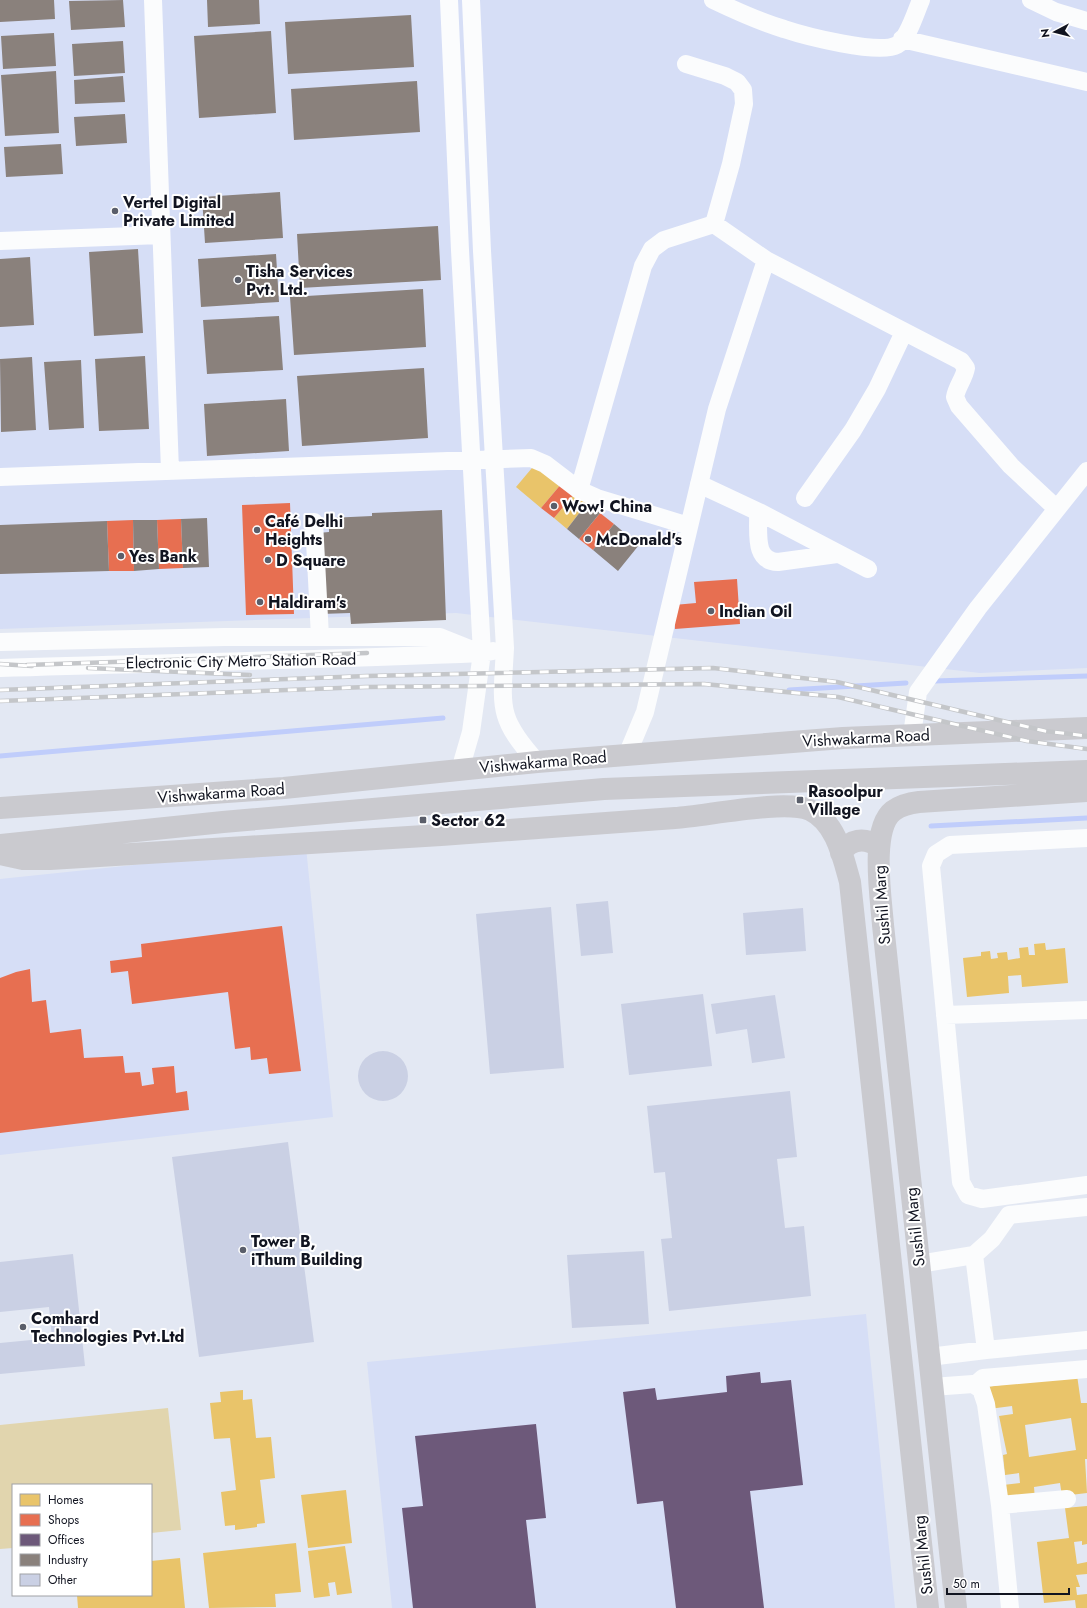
<svg xmlns="http://www.w3.org/2000/svg" width="1087" height="1608" font-family="Jost,sans-serif">
	<style>
		.built { fill: #d6def6 }
		.green { fill: #e1d5ae }
		.homes { fill: #e9c46a; fill-rule: evenodd }
		.shops { fill: #e76f51 }
		.offices { fill: #6d597a }
		.industry { fill: #8a817c }
		.lines { fill: none; stroke-linecap: round; stroke-linejoin: round }
		.stream { stroke: #c0cdfb; stroke-width: 5 }
		.building { fill: #cad0e4 }
		.street { stroke: #fbfcfd; stroke-width: 18 }
		.secondary { stroke: #cacacf; stroke-width: 22 }
		.rail-casing { stroke: #c4c6c9; stroke-width: 4.5 }
		.rail { stroke: #fff; stroke-width: 3; stroke-dasharray: 9; stroke-linecap: butt }
		.poi-dot { fill: #5a5e6a; stroke: #fff; stroke-width: 1.5 }
		.labels { text-anchor: middle; dominant-baseline: central; stroke-width: 4; stroke-linejoin: round; paint-order: stroke }
		.poi-label { font-size: 16px; font-weight: bold; fill: #111420; stroke: #fff; text-anchor: start }
		.street-label { font-size: 16px; fill: #111420; stroke: #fff }
	</style>
	<rect width="100%" height="100%" fill="#e3e8f3"/>
	<path class="built" d="M 0,0 L 1087,0 L 1087,668 L 980,673 L 456,613 L 0,629 Z
		M 306,847 L 333,1117 L 0,1155 L 0,879 Z
		M 866,1314 L 895,1608 L 392,1608 L 367,1362 Z"/>
	<path class="green" d="M 168,1408 L 181,1530 L 151,1533 L 151,1485 L 13,1485 L 13,1548 L 0,1549 L 0,1425 Z"/>
	<path class="homes" d="M 537,462 L 562,483 L 541,508 L 516,487 Z
		M 575,493 L 587,503 L 567,529 L 554,518 Z
		M 1045,943 L 1046,950 L 1065,948 L 1068,983 L 1022,987 L 1021,975 L 1008,976 L 1009,993 L 967,997 L 963,958 L 981,956 L 981,952 L 990,951 L 991,959 L 998,958 L 997,953 L 1007,952 L 1008,960 L 1020,958 L 1019,948 L 1028,947 L 1029,955 L 1035,955 L 1034,944 Z
		M 1077,1375 L 1081,1403 L 1087,1403 L 1087,1459 L 1085,1459 L 1087,1493 L 1062,1496 L 1060,1483 L 1034,1487 L 1035,1500 L 1005,1503 L 1003,1485 L 1020,1483 L 1019,1473 L 1005,1475 L 1003,1455 L 1007,1454 L 999,1416 L 1013,1414 L 1012,1406 L 989,1409 L 986,1387 ZM 1071,1418 L 1076,1450 L 1029,1457 L 1025,1425 Z
		M 243,1390 L 243,1400 L 252,1399 L 256,1438 L 271,1437 L 275,1478 L 260,1480 L 265,1523 L 257,1524 L 257,1527 L 235,1530 L 235,1525 L 225,1526 L 221,1492 L 236,1490 L 230,1438 L 214,1439 L 210,1403 L 221,1402 L 220,1392 Z
		M 346,1490 L 352,1543 L 308,1548 L 301,1495 Z
		M 1087,1506 L 1087,1544 L 1082,1545 L 1082,1541 L 1074,1542 L 1077,1564 L 1087,1562 L 1087,1574 L 1076,1575 L 1080,1587 L 1076,1587 L 1077,1595 L 1087,1594 L 1087,1608 L 1076,1608 L 1075,1600 L 1044,1603 L 1037,1542 L 1069,1538 L 1065,1508 Z
		M 296,1543 L 301,1592 L 275,1594 L 276,1607 L 209,1608 L 203,1553 Z
		M 345,1546 L 352,1593 L 337,1595 L 335,1582 L 328,1583 L 330,1596 L 314,1598 L 308,1551 Z
		M 180,1558 L 185,1608 L 78,1608 L 77,1595 L 151,1595 L 151,1561 Z"/>
	<path class="shops" d="M 562,483 L 575,493 L 554,518 L 541,508 Z
		M 290,503 L 294,614 L 246,615 L 242,505 Z
		M 600,513 L 614,524 L 593,550 L 579,539 Z
		M 181,519 L 183,568 L 159,569 L 157,520 Z
		M 133,520 L 134,571 L 109,571 L 107,521 Z
		M 737,579 L 740,624 L 675,629 L 674,605 L 696,603 L 694,582 Z
		M 282,926 L 301,1071 L 269,1074 L 267,1058 L 251,1060 L 250,1047 L 235,1049 L 228,992 L 132,1004 L 128,971 L 111,973 L 110,961 L 142,957 L 141,944 Z
		M 30,969 L 32,1002 L 46,1000 L 50,1033 L 81,1029 L 84,1058 L 123,1056 L 125,1073 L 140,1072 L 142,1086 L 154,1084 L 152,1068 L 174,1066 L 176,1093 L 187,1091 L 189,1110 L 0,1133 L 0,978 L 16,972 Z"/>
	<path class="offices" d="M 760,1372 L 761,1383 L 791,1380 L 803,1485 L 750,1491 L 764,1608 L 676,1608 L 663,1501 L 637,1504 L 623,1392 L 655,1388 L 657,1400 L 727,1392 L 726,1376 Z
		M 536,1424 L 546,1518 L 526,1520 L 536,1608 L 413,1608 L 402,1508 L 423,1506 L 415,1436 Z"/>
	<path class="industry" d="M 0,0 L 54,0 L 55,19 L 0,22 Z
		M 123,0 L 125,27 L 71,30 L 69,1 Z
		M 207,0 L 259,0 L 260,24 L 208,27 Z
		M 411,15 L 414,67 L 288,74 L 285,22 Z
		M 271,31 L 276,113 L 199,118 L 194,36 Z
		M 54,33 L 56,66 L 3,69 L 1,36 Z
		M 123,41 L 125,73 L 74,76 L 72,44 Z
		M 56,71 L 59,133 L 5,136 L 1,75 Z
		M 123,76 L 125,102 L 75,104 L 74,80 Z
		M 417,81 L 420,132 L 294,140 L 291,89 Z
		M 125,114 L 127,143 L 76,146 L 74,117 Z
		M 61,144 L 63,174 L 6,177 L 4,147 Z
		M 280,192 L 283,238 L 205,243 L 202,197 Z
		M 438,226 L 441,280 L 300,288 L 297,234 Z
		M 138,249 L 143,333 L 94,336 L 89,252 Z
		M 276,254 L 279,302 L 201,307 L 198,259 Z
		M 30,257 L 34,325 L 0,327 L 0,259 Z
		M 423,289 L 426,347 L 294,355 L 290,297 Z
		M 279,316 L 283,370 L 207,374 L 203,320 Z
		M 145,356 L 149,429 L 99,431 L 95,359 Z
		M 32,357 L 36,430 L 1,432 L 0,359 Z
		M 81,360 L 84,428 L 49,430 L 44,362 Z
		M 424,368 L 428,438 L 302,446 L 297,376 Z
		M 286,399 L 289,451 L 207,456 L 204,404 Z
		M 587,503 L 600,513 L 579,539 L 567,529 Z
		M 442,510 L 446,620 L 351,624 L 350,613 L 321,614 L 318,533 L 329,532 L 329,518 L 372,516 L 372,513 Z
		M 207,518 L 209,567 L 183,568 L 181,519 Z
		M 133,520 L 157,520 L 159,569 L 134,571 Z
		M 107,521 L 109,571 L 0,574 L 0,525 Z
		M 614,524 L 639,545 L 618,571 L 593,550 Z"/>
	<g class="lines">
		<path class="stream" d="M 935,681 L 1087,676
			M 789,690 L 906,683
			M 0,756 L 443,718
			M 931,826 L 1087,818"/>
	</g>
	<path class="building" d="M 608,901 L 613,953 L 581,956 L 576,904 Z
		M 551,907 L 564,1068 L 490,1074 L 476,914 Z
		M 803,908 L 806,951 L 746,955 L 743,913 Z
		M 703,994 L 712,1066 L 629,1075 L 621,1004 Z
		M 775,995 L 785,1058 L 752,1063 L 747,1029 L 716,1034 L 711,1004 Z
		M358 1076a25 25 0 1 1 50 0a25 25 0 1 1-50 0Z
		M 790,1091 L 797,1157 L 777,1159 L 785,1228 L 804,1226 L 811,1296 L 669,1311 L 661,1239 L 672,1238 L 665,1172 L 654,1173 L 647,1106 Z
		M 288,1142 L 314,1342 L 199,1357 L 172,1157 Z
		M 644,1251 L 649,1324 L 572,1328 L 567,1255 Z
		M 73,1254 L 85,1366 L 0,1374 L 0,1343 L 52,1338 L 49,1307 L 0,1312 L 0,1262 Z"/>
	<g class="lines">
		<path class="street" d="M 153,0 L 170,471
			M 449,0 L 460,250 L 482,653 L 471,732 L 460,770
			M 471,0 L 482,251 L 505,648 C 502,706 496,717 537,762
			M 713,0 C 736,11 760,22 784,29 C 805,36 879,55 897,45 C 908,39 916,11 921,0
			M 1031,0 L 1056,12 L 1087,21
			M 902,39 L 1087,82
			M 0,241 L 161,235
			M 766,260 L 961,361 L 966,368 C 964,379 957,386 955,397 L 959,406 L 1011,466 L 1056,508
			M 0,477 L 531,458 L 545,464 L 579,490 L 597,498 L 689,526
			M 699,484 L 761,513 L 868,569
			M 579,490 L 643,266 L 652,249 L 664,240 L 714,224
			M 805,498 L 853,430 L 877,389 L 904,332
			M 758,512 C 759,532 753,561 778,562 L 837,554
			M 314,522 L 320,637
			M 0,642 L 225,637 L 440,637 L 475,651
			M 0,668 C 161,663 321,660 482,653 L 493,651
			M 912,735 L 918,692 L 978,608 L 1087,471
			M 627,755 L 645,712 L 717,409 L 766,260 L 714,224 L 731,164 L 744,104 L 743,90 L 737,82 L 725,76 L 686,64
			M 1087,838 L 950,845 L 936,854 L 931,866 L 961,1182 L 968,1195 L 982,1199 L 1087,1185
			M 945,1015 L 1087,1010
			M 974,1255 L 986,1350 L 1087,1340
			M 919,1264 L 974,1255 L 992,1239 L 1009,1215 L 1087,1207
			M 929,1357 L 986,1350
			M 975,1385 L 983,1378 L 1087,1369
			M 932,1387 L 973,1384 L 981,1389 L 986,1404 L 1000,1505 L 1010,1608
			M 1000,1505 L 1067,1499"/>
		<path class="secondary" d="M 0,808 L 284,788 L 537,762 L 843,738 L 1087,728
			M 0,845 L 223,822 L 604,789 L 1087,771
			M 841,853 C 850,839 864,837 878,846
			M 0,854 L 23,859 L 50,859 C 180,851 311,843 441,835 C 519,830 597,823 675,818 C 706,816 785,799 810,810 C 836,822 843,857 850,882 L 928,1608
			M 956,1608 L 883,925 C 881,898 870,829 893,811 C 901,805 910,803 919,802 L 1087,791"/>
		<g class="rail-casing">
			<path id="rail" d="M 0,664 L 32,666
				M 27,665 L 367,653
				M 88,668 L 250,675
				M 0,690 L 367,676 L 713,668 L 837,682 L 1045,731 L 1087,736
				M 0,701 L 366,687 L 704,684 L 838,697 L 1027,741 L 1087,749"/>
		</g>
		<use href="#rail" class="rail"/>
	</g>
	<g class="poi-dot">
		<circle cx="115" cy="211" r="4"/>
		<circle cx="238" cy="280" r="4"/>
		<circle cx="554" cy="506" r="4"/>
		<circle cx="257" cy="530" r="4"/>
		<circle cx="588" cy="539" r="4"/>
		<circle cx="121" cy="556" r="4"/>
		<circle cx="268" cy="560" r="4"/>
		<circle cx="260" cy="602" r="4"/>
		<circle cx="711" cy="611" r="4"/>
		<rect x="796" y="796" width="8" height="8" rx="2"/>
		<rect x="419" y="816" width="8" height="8" rx="2"/>
		<circle cx="243" cy="1250" r="4"/>
		<circle cx="23" cy="1327" r="4"/>
	</g>
	<g class="labels">
		<g class="poi-label">
			<text x="123" y="202">Vertel Digital<tspan x="123" dy="18">Private Limited</tspan></text>
			<text x="246" y="271">Tisha Services<tspan x="246" dy="18">Pvt. Ltd.</tspan></text>
			<text x="562" y="506">Wow! China</text>
			<text x="265" y="521">Café Delhi<tspan x="265" dy="18">Heights</tspan></text>
			<text x="596" y="539">McDonald's</text>
			<text x="129" y="556">Yes Bank</text>
			<text x="276" y="560">D Square</text>
			<text x="268" y="602">Haldiram's</text>
			<text x="719" y="611">Indian Oil</text>
			<text x="808" y="791">Rasoolpur<tspan x="808" dy="18">Village</tspan></text>
			<text x="431" y="820">Sector 62</text>
			<text x="251" y="1241">Tower B,<tspan x="251" dy="18">iThum Building</tspan></text>
			<text x="31" y="1318">Comhard<tspan x="31" dy="18">Technologies Pvt.Ltd</tspan></text>
		</g>
		<g class="street-label">
			<text transform="translate(241 661) rotate(-1)">Electronic City Metro Station Road</text>
			<text transform="translate(866 738) rotate(-3)">Vishwakarma Road</text>
			<text transform="translate(543 762) rotate(-5)">Vishwakarma Road</text>
			<text transform="translate(221 793) rotate(-4)">Vishwakarma Road</text>
			<text transform="translate(882 905) rotate(-94)">Sushil Marg</text>
			<text transform="translate(915 1227) rotate(-96)">Sushil Marg</text>
			<text transform="translate(923 1555) rotate(-96)">Sushil Marg</text>
		</g>
	</g>
	<rect x="12" y="1484" width="140" height="112" fill="#ffffff" stroke="#a0a1a6"/>
	<rect x="20" y="1494" width="20" height="12" fill="#e9c46a" stroke="#a0a1a6"/>
	<text x="48" y="1504" font-size="12" fill="#111420">Homes</text>
	<rect x="20" y="1514" width="20" height="12" fill="#e76f51" stroke="#a0a1a6"/>
	<text x="48" y="1524" font-size="12" fill="#111420">Shops</text>
	<rect x="20" y="1534" width="20" height="12" fill="#6d597a" stroke="#a0a1a6"/>
	<text x="48" y="1544" font-size="12" fill="#111420">Offices</text>
	<rect x="20" y="1554" width="20" height="12" fill="#8a817c" stroke="#a0a1a6"/>
	<text x="48" y="1564" font-size="12" fill="#111420">Industry</text>
	<rect x="20" y="1574" width="20" height="12" fill="#cad0e4" stroke="#a0a1a6"/>
	<text x="48" y="1584" font-size="12" fill="#111420">Other</text>
	<g transform="translate(1055 32) rotate(263)" stroke="#ffffff" stroke-width="3" paint-order="stroke">
	<path d="M0-3L7 15L0 10L-7 15Z" fill="#111420"/>
	<text y="-6" font-size="11" font-weight="bold" text-anchor="middle" fill="#111420">N</text>
	</g>
	<path d="M947 1588v6h122v-6" fill="none" stroke="#111420" stroke-width="2"/>
	<text x="953" y="1588" font-size="12" fill="#111420" stroke="#ffffff" stroke-width="3" paint-order="stroke">50 m</text>
</svg>
